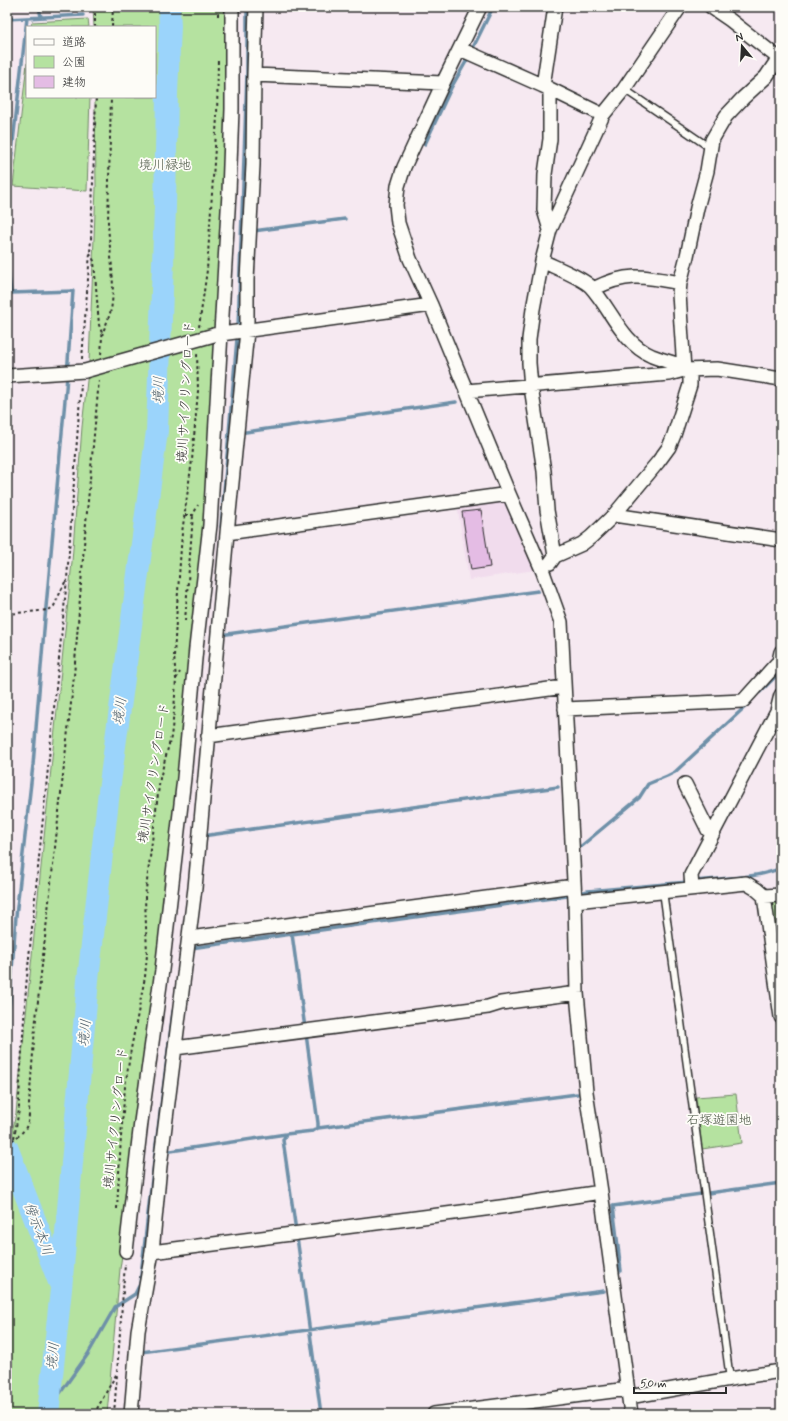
<svg xmlns="http://www.w3.org/2000/svg" width="788" height="1421" font-family="Mynerve,'Klee One',sans-serif">
	<style>
		.built { fill: #f1dced }
		.green { fill: #b5e2a0; stroke: #708666 }
		.lines { fill: none; stroke-linecap: round; stroke-linejoin: round }
		.stream { stroke: #6e90a8; stroke-width: 3.5 }
		.river { stroke: #9bd4fb; stroke-width: 22 }
		.building { fill: #e4bce4; stroke: #2b2b2b }
		.lane-casing { stroke: #2b2b2b; stroke-width: 9 }
		.street-casing { stroke: #2b2b2b; stroke-width: 16 }
		.path { stroke: #2b2b2b; stroke-width: 2; stroke-dasharray: 3 3; stroke-linecap: butt }
		.lane { stroke: #fdfcf7; stroke-width: 6 }
		.street { stroke: #fdfcf7; stroke-width: 13 }
		.street-bridge-casing { stroke: #2b2b2b; stroke-width: 16; stroke-linecap: butt }
		.street-bridge { stroke: #fdfcf7; stroke-width: 13 }
		.labels { text-anchor: middle; dominant-baseline: central; stroke-width: 3.5; stroke-linejoin: round; paint-order: stroke }
		.park-label { font-size: 13px; fill: #4e5948; stroke: #fdfcf7 }
		.street-label { font-size: 13px; fill: #2b2b2b; stroke: #fdfcf7 }
		.water-label { font-size: 14px; font-style: italic; fill: #4d5e69; stroke: #fdfcf7 }
	</style>
	<rect width="100%" height="100%" fill="#f6e9f1"/>
	<filter id="ink" filterUnits="userSpaceOnUse"><feTurbulence type="fractalNoise" baseFrequency=".025" numOctaves="2"/><feDisplacementMap in="SourceGraphic" scale="8" xChannelSelector="R" yChannelSelector="G"/><feConvolveMatrix kernelMatrix="1 2 1 2 8 2 1 2 1" color-interpolation-filters="sRGB"/></filter>
	<g filter="url(#ink)">
		<path class="built" d="M 505,500 L 535,570 L 469,580 L 457,504 Z"/>
		<path class="green" d="M 93,7 L 234,7 L 220,358 L 169,930 L 120,1269 L 107,1414 L 7,1414 L 7,1157 L 16,1113 L 72,562 L 82,427 L 89,362 L 96,188 L 95,97 L 155,97 L 155,27 L 94,27 Z
			M 88,19 L 89,27 L 31,27 L 32,22 Z
			M 27,63 L 27,97 L 90,97 L 87,191 L 13,186 Z
			M 781,897 L 781,978 L 769,898 Z
			M 736,1094 L 742,1143 L 702,1149 L 696,1097 Z"/>
		<g class="lines">
			<path class="stream" d="M 39,7 L 41,17
				M 7,19 L 83,15
				M 425,144 L 451,88 L 467,60 L 493,7
				M 7,195 L 27,18
				M 253,231 L 345,219
				M 7,260 L 11,293 L 73,291 L 66,389 L 45,618 L 33,765 L 16,916 L 9,1011 L 10,1124 L 7,1129
				M 239,433 L 456,402
				M 221,527 L 238,327 L 247,73 L 247,7
				M 220,635 L 538,591
				M 760,692 L 780,672
				M 202,836 L 558,787
				M 580,847 L 633,803 L 639,798 L 648,784 L 667,776 L 675,772 L 747,705
				M 694,881 C 722,878 755,879 781,868
				M 292,934 L 305,1028
				M 191,948 L 567,896 L 588,891 L 688,882
				M 318,1128 L 577,1094
				M 164,1152 L 286,1134
				M 296,1231 L 283,1140 L 286,1134 L 313,1131 L 318,1128 L 318,1123 L 306,1034
				M 297,1237 L 321,1414
				M 621,1271 L 613,1206 L 781,1183
				M 141,1352 L 604,1291
				M 48,1410 L 88,1354 L 115,1307 L 135,1294 L 140,1284 L 155,1153 L 173,1011"/>
			<path class="river" d="M 7,1147 L 59,1282
				M 48,1414 L 61,1289 L 88,980 L 109,791 L 157,431 L 165,207 L 167,93 L 170,26 L 169,7"/>
		</g>
		<path class="building" d="M 481,510 L 490,567 L 471,570 L 462,512 Z"/>
		<g class="lines">
			<g class="lane-casing">
				<path id="lane" d="M 624,89 L 706,145 L 711,146
					M 663,891 L 730,1379"/>
			</g>
			<g class="street-casing">
				<path id="street" d="M 480,7 L 443,83 L 404,167 L 398,186 L 396,205 L 398,223 L 410,259 L 431,305 L 509,494 L 543,572 L 561,622 L 575,901 L 577,993 L 586,1092 L 601,1192 L 631,1414
					M 711,7 L 730,20 L 781,60
					M 460,49 L 550,89 L 603,115
					M 254,75 L 443,83
					M 543,86 L 555,7
					M 550,230 L 544,210 L 545,174 L 550,139 L 550,89
					M 542,261 C 554,267 583,278 591,287 C 611,309 622,343 652,356 C 662,360 673,363 684,366
					M 593,289 C 627,272 644,276 680,283
					M 214,335 L 431,305
					M 684,370 L 679,294 L 680,283 L 687,256 L 697,208 L 707,171 L 712,140 L 726,116 L 743,98 L 766,77 L 778,59
					M 7,376 L 85,371
					M 466,391 L 669,374 L 684,370 L 717,369 L 781,379
					M 614,515 L 781,540
					M 227,533 L 509,494
					M 555,556 L 547,510 L 544,471 L 531,387 L 529,363 L 529,339 L 533,309 L 542,261 L 550,230 L 603,115 L 624,89 L 680,7
					M 550,563 L 555,556 L 582,544 L 591,537 L 614,515 L 658,462 L 669,447 L 674,435 L 690,385 L 690,370
					M 565,709 L 743,701 L 779,661 L 781,652
					M 208,736 L 564,687
					M 685,784 L 708,830 L 713,833
					M 692,888 L 691,875 L 777,711 L 781,695
					M 764,896 L 781,895
					M 575,901 L 746,883 L 756,889 L 764,896 L 781,1017
					M 190,938 L 574,886
					M 175,1048 L 488,1007 L 501,1003 L 577,993
					M 126,1251 L 141,1122 L 162,970 L 184,778 L 196,648 L 210,525 L 229,193 L 232,109 L 232,7
					M 152,1252 L 508,1206 L 601,1192
					M 629,1397 L 730,1379 L 781,1371
					M 131,1414 L 138,1331 L 152,1252 L 160,1166 L 195,888 L 227,533 L 247,331 L 247,280 L 253,165 L 254,75 L 256,7
					M 434,1414 L 628,1389"/>
			</g>
			<path class="path" d="M 95,7 L 95,27
				M 218,7 L 218,18
				M 112,27 L 113,7
				M 90,253 L 94,261 L 99,325 L 102,333
				M 199,327 L 207,270 L 217,117 L 218,58
				M 101,354 C 102,347 101,339 103,332 C 107,322 111,313 112,303 C 115,275 109,249 108,222 L 111,97
				M 82,359 L 91,239 L 96,97
				M 185,515 L 193,515 L 198,505
				M 7,614 L 49,610 L 54,606 L 66,580
				M 185,621 L 193,515
				M 176,679 L 180,672
				M 14,1138 L 19,1110 L 19,1098 L 26,987 L 67,579 L 81,384
				M 7,1144 C 26,1131 30,1128 29,1104 L 35,1028 L 74,676 L 84,545 L 99,380
				M 117,1209 L 121,1137 L 125,1087 L 131,1049 L 145,977 L 147,955 L 145,897 L 160,778 L 171,737 L 174,712 L 176,679 L 174,656 L 176,621 L 182,533 L 192,460 L 198,391 L 197,353
				M 94,1414 L 117,1373 L 125,1264
				M 114,1414 L 117,1374"/>
			<use href="#lane" class="lane"/>
			<use href="#street" class="street"/>
			<g class="street-bridge-casing">
				<path id="street-bridge" d="M 85,371 L 214,335"/>
			</g>
			<use href="#street-bridge" class="street-bridge"/>
		</g>
	</g>
	<g class="labels">
		<g class="park-label">
			<text x="165" y="165">境川緑地</text>
			<text x="719" y="1120">石塚遊園地</text>
		</g>
		<g class="street-label">
			<text transform="translate(186 392) rotate(-87)">境川サイクリングロード</text>
			<text transform="translate(154 773) rotate(-81)">境川サイクリングロード</text>
			<text transform="translate(116 1118) rotate(-84)">境川サイクリングロード</text>
		</g>
		<g class="water-label">
			<text transform="translate(159 390) rotate(-88)">境川</text>
			<text transform="translate(120 711) rotate(-82)">境川</text>
			<text transform="translate(85 1033) rotate(-84)">境川</text>
			<text transform="translate(38 1229) rotate(69)">傍示本川</text>
			<text transform="translate(53 1356) rotate(-84)">境川</text>
		</g>
	</g>
	<rect width="788" height="1421" fill="none" stroke="#fdfcf7" stroke-width="24"/>
	<rect x="12" y="12" width="764" height="1397" fill="none" stroke="#2b2b2b" stroke-width="1.5" filter="url(#ink)"/>
	<rect x="26" y="26" width="130" height="72" fill="#fdfcf7" stroke="#a9a8a5"/>
	<rect x="34" y="39" width="20" height="6" fill="#fdfcf7" stroke="#a9a8a5"/>
	<text x="62" y="46" font-size="12" fill="#2b2b2b">道路</text>
	<rect x="34" y="56" width="20" height="12" fill="#b5e2a0" stroke="#a9a8a5"/>
	<text x="62" y="66" font-size="12" fill="#2b2b2b">公園</text>
	<rect x="34" y="76" width="20" height="12" fill="#e4bce4" stroke="#a9a8a5"/>
	<text x="62" y="86" font-size="12" fill="#2b2b2b">建物</text>
	<g transform="translate(742 46) rotate(342)" stroke="#fdfcf7" stroke-width="3" paint-order="stroke">
	<path d="M0-3L7 15L0 10L-7 15Z" fill="#2b2b2b"/>
	<text y="-6" font-size="11" font-weight="bold" text-anchor="middle" fill="#2b2b2b">N</text>
	</g>
	<path d="M634 1387v6h92v-6" fill="none" stroke="#2b2b2b" stroke-width="2"/>
	<text x="640" y="1387" font-size="12" fill="#2b2b2b" stroke="#fdfcf7" stroke-width="3" paint-order="stroke">50 m</text>
</svg>
